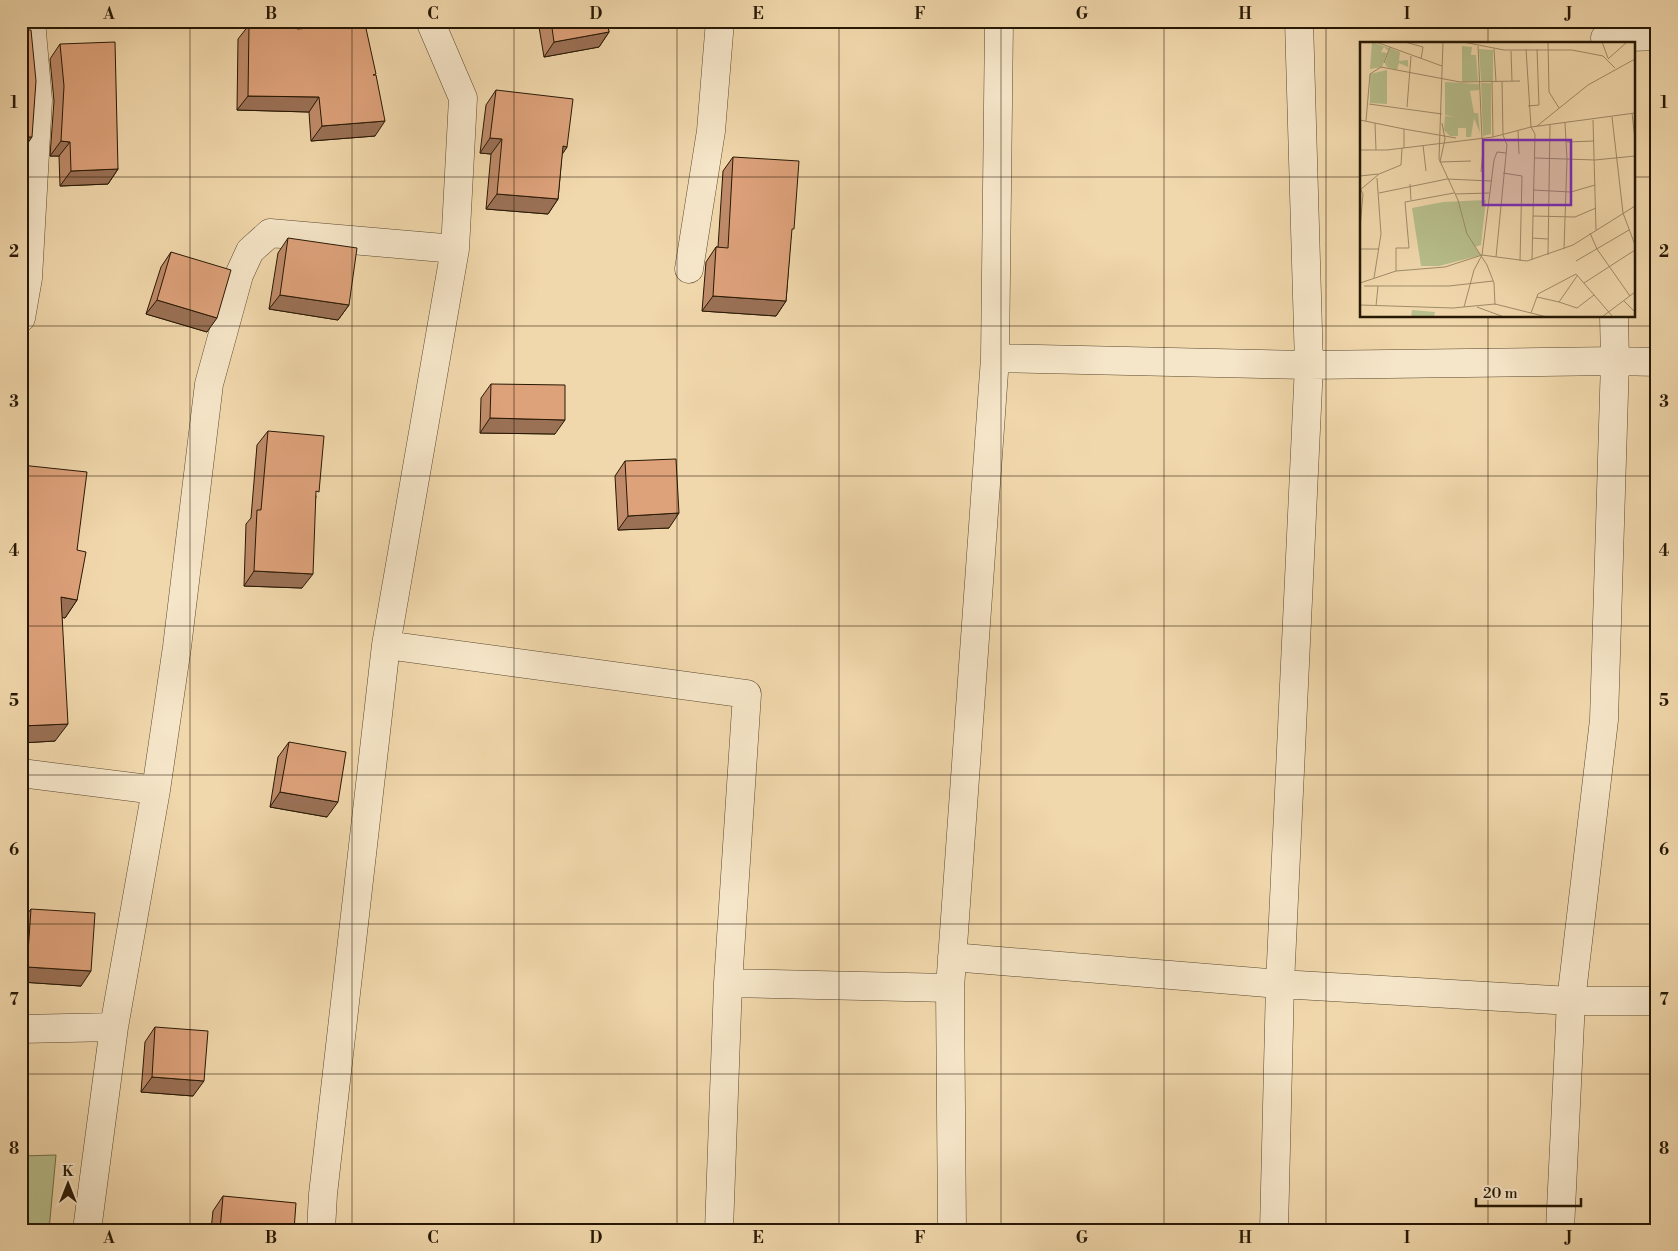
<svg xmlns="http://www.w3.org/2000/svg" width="1678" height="1251" font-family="'Libre Bodoni',serif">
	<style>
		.green { fill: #b7bf8c; stroke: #6f6c48 }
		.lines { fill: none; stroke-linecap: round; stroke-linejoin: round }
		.minor-casing { stroke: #5a482e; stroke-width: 29 }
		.minor { stroke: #f6e6c9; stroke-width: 28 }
		.wall { fill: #bf8b6a; stroke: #271804 }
		.shaded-wall { fill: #9b7156; stroke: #271804 }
		.building { fill: #dea27b; stroke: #271804 }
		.grid { fill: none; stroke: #271804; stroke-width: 1; stroke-opacity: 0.55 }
		.inset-road { fill: none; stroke: #a08b69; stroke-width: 1 }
		.view { fill: #7b2cbf; fill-opacity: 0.15; stroke: #7b2cbf; stroke-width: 2.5 }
		.inset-edge { fill: none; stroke: #271804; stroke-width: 2.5 }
		.neatline { fill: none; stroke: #271804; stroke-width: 2 }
		.grid-label { font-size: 16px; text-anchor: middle; font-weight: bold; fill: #271804 }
	</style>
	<rect width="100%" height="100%" fill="#f1d8ac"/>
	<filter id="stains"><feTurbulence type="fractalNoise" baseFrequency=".004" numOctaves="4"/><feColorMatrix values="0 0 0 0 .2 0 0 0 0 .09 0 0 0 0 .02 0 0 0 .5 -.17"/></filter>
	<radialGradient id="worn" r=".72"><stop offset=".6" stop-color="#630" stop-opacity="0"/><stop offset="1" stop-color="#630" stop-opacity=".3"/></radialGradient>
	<path class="green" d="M 56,1155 L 49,1230 L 21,1230 L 21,1156 Z"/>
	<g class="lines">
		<g class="minor-casing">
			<path id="minor" d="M 1605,38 L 1657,36
				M 689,269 L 711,131 L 720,21
				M 21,318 L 28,278 L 38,100 L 31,21
				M 995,358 L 1309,365 L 1615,361 L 1657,362
				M 386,645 L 747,694 L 728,983 L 719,1230
				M 21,773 L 156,790
				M 952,957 L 1280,984 L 1571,1001 L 1657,1001
				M 728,983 L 950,988
				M 21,1029 L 114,1027
				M 87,1230 L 114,1027 L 156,790 L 177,647 L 209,384 L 239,275 L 250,251 L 270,233 L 455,249
				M 321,1230 L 323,1194 L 386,645 L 455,249 L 463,98 L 430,21
				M 952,1230 L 950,988 L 995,358 L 999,21
				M 1274,1230 L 1280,984 L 1309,365 L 1299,21
				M 1560,1230 L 1571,1001 L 1604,720 L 1615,361 L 1614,316"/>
		</g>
		<use href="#minor" class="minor"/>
	</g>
	<path class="wall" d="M 538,21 L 607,21 L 609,32 L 599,47 L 544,57 Z
		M 249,25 L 297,29 L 375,75 L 375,136 L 311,141 L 309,112 L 237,110 L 238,39 Z
		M 60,44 L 118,169 L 108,184 L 60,186 L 59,156 L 50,156 L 54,101 L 50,59 Z
		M 496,90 L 567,147 L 562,154 L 558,199 L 548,214 L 486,209 L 491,154 L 480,153 L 486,105 Z
		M 733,157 L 791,233 L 786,301 L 776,316 L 702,311 L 706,262 L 716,247 L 718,247 L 723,171 Z
		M 288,238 L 349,305 L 338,320 L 269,309 L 278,253 Z
		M 171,252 L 207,332 L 146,314 L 161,267 Z
		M 491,384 L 555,434 L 480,433 L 481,398 Z
		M 268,431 L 316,496 L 302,588 L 244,586 L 246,524 L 251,518 L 257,445 Z
		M 625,461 L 669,528 L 618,530 L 615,476 Z
		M 21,465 L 77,550 L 77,600 L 65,618 L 62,617 L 55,741 L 21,743 Z
		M 289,742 L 327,817 L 270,807 L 278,757 Z
		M 31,909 L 81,986 L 21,982 L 21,922 Z
		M 155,1027 L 193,1096 L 141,1092 L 145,1042 Z
		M 223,1196 L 294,1230 L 211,1230 L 213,1211 Z"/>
	<path class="shaded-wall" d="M 609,32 L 599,47 L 544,57 L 554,42 Z
		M 248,96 L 319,97 L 309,112 L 237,110 Z
		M 385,121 L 375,136 L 311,141 L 322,126 Z
		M 21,137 L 32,137 L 21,153 Z
		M 490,138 L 502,139 L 491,154 L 480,153 Z
		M 61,141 L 70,142 L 59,156 L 50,156 Z
		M 563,146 L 567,147 L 557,162 Z
		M 118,169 L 108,184 L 60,186 L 71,171 Z
		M 497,194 L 558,199 L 548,214 L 486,209 Z
		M 280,295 L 349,305 L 338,320 L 269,309 Z
		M 713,296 L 786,301 L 776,316 L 702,311 Z
		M 157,300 L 217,318 L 207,332 L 146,314 Z
		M 490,418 L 565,420 L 555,434 L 480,433 Z
		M 21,500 L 26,501 L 21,507 Z
		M 679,513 L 669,528 L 618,530 L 628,516 Z
		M 254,571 L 313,574 L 302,588 L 244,586 Z
		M 61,597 L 77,600 L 65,618 L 49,615 Z
		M 68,724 L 55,741 L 21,743 L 21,726 Z
		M 280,792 L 338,802 L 327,817 L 270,807 Z
		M 27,967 L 91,971 L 81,986 L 21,982 L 21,975 Z
		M 152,1077 L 204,1081 L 193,1096 L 141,1092 Z"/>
	<path class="building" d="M 551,21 L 607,21 L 609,32 L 554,42 Z
		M 365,24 L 376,74 L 373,75 L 376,75 L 385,121 L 322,126 L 319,97 L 248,96 L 249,25 L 297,25 L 297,29 Z
		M 21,30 L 31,30 L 36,81 L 32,137 L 21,137 Z
		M 115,42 L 118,169 L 71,171 L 70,142 L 61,141 L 64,86 L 60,44 Z
		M 496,90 L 573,99 L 567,147 L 563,146 L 558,199 L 497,194 L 502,139 L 490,138 Z
		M 733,157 L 799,161 L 794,229 L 792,229 L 786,301 L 713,296 L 716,247 L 728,248 Z
		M 288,238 L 357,248 L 349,305 L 280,295 Z
		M 171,252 L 231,270 L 217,318 L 157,300 Z
		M 491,384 L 565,385 L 565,420 L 490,418 Z
		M 268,431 L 324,436 L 319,492 L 316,491 L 313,574 L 254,571 L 257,510 L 261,510 Z
		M 676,459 L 679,513 L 628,516 L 625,461 Z
		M 21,465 L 87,472 L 77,550 L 86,552 L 77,600 L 61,597 L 68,724 L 21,726 L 21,524 L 26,501 L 21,500 Z
		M 289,742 L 346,752 L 338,802 L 280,792 Z
		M 31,909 L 95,913 L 91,971 L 27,967 Z
		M 155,1027 L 208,1031 L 204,1081 L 152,1077 Z
		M 223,1196 L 296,1203 L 294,1230 L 220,1230 Z"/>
	<path class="grid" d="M 190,21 L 190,1230M 352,21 L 352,1230M 514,21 L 514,1230M 677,21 L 677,1230M 839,21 L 839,1230M 1001,21 L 1001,1230M 1164,21 L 1164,1230M 1326,21 L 1326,1230M 1488,21 L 1488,44M 21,177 L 1362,177M 1634,177 L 1657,177M 1488,316 L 1488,1230M 21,326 L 1657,326M 21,476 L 1657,476M 21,626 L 1657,626M 21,775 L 1657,775M 21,924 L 1657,924M 21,1074 L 1657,1074"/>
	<g transform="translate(1360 42)">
		<rect width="275" height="275" fill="#f1d8ac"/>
		<path d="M 12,0 L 29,6 L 28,9 L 24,5 L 21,10 L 27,11 L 22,25 L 10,27 ZM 102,4 L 112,5 L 111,13 L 116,13 L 118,39 L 102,40 ZM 30,6 L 40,10 L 39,19 L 48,18 L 48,25 L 39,21 L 37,28 L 27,25 L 25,21 ZM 119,7 L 133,8 L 133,39 L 121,39 ZM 27,28 L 27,62 L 10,61 L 10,32 ZM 85,40 L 119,42 L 119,48 L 110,49 L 114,71 L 118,71 L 120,91 L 114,76 L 111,95 L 106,95 L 106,86 L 98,86 L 98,94 L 90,94 L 84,88 L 85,74 L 94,75 L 85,73 ZM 121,41 L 131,41 L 131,92 L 123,94 ZM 126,158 L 121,203 L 115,205 L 121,213 L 79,224 L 61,224 L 52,166 L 83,160 ZM 52,268 L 75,270 L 74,275 L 51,275 Z" fill="#b7bf8c"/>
		<path class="inset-road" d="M 16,0 L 82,24M 45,0 L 63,5 L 61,17M 83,0 L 79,117 L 98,158 L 107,192 L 127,223 L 134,241 L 135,263M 103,0 L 144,8 L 212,8 L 243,14 L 255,26M 188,0 L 189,50 L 199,66M 242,0 L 248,16M 118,4 L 122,97M 134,7 L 136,40M 166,7 L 171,85 L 175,92 L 172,218M 151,9 L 152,39M 248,17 L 267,0M 24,21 L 30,5M 132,40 L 133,95M 9,62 L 82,72M 168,64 L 179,63 L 177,7M 47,65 L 51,14M 272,71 L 275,97M 252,75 L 263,171 L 275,203M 0,78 L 44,87M 233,78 L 236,188M 6,79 L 10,32 L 21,25 L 100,40 L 160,39M 15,81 L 16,108M 177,84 L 228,43 L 275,17M 158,89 L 159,112M 207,100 L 234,99M 63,103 L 66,129M 44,106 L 44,87 L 96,96M 0,108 L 27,108 L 133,95 L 171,85 L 275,71M 175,116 L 235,118 L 275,114M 80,120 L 85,97 L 82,81M 80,120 L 111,119M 121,130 L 124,96M 143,131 L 162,134 L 160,219M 0,134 L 18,132M 50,142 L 51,158M 0,148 L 19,132 L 41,123 L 42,106M 173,148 L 211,150 L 235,143M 19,151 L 87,137 L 131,139M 95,152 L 129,151M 173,174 L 215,175 L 236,166M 0,186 L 3,152 L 1,148M 230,191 L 237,207 L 270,254M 172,196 L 188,197M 0,207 L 19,207M 204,207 L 207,117 L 205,81M 188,213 L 190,83M 136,215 L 147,103 L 143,93 L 142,40M 216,219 L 269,188M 36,229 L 36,206 L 49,206 L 45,160 L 94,151M 14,236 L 21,192 L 17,136M 0,241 L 36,229 L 85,225 L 122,213 L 167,219 L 213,203 L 275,164M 224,241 L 275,208M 4,244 L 89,244 L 133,239M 177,255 L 199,260 L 217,234M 264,259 L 275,270M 199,260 L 217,266 L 234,253M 0,263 L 93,266 L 135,262 L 187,275M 16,264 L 18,244M 104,265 L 114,228 L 122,213 L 134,118 L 137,110 L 146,111M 117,265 L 144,275M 171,271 L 178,252 L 216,232 L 253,275M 242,275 L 275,250"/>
		<path class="view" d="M 123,98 L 211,98 L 211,163 L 123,163 Z"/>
		<rect width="275" height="275" class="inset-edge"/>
	</g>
	<rect width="1678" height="1251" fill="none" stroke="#f1d8ac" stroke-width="55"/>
	<g transform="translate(68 1184)" stroke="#f6e6c9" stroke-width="4" paint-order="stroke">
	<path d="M0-4L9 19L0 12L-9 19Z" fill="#271804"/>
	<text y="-8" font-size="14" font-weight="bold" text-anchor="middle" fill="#271804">K</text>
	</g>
	<path d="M1476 1198v8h105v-8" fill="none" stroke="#271804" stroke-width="2.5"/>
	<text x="1483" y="1198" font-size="15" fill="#271804" stroke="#f6e6c9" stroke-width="4" paint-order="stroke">20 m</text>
	<rect x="28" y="28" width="1622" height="1196" class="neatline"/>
	<g class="grid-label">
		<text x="109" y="19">A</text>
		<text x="271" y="19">B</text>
		<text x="433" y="19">C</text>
		<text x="596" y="19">D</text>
		<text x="758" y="19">E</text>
		<text x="920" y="19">F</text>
		<text x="1082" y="19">G</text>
		<text x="1245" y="19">H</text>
		<text x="1407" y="19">I</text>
		<text x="1569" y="19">J</text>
		<text x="14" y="108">1</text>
		<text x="1664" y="108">1</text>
		<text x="14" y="257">2</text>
		<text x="1664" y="257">2</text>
		<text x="14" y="407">3</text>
		<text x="1664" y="407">3</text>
		<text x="14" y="556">4</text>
		<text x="1664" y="556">4</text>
		<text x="14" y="706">5</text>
		<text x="1664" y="706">5</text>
		<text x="14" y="855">6</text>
		<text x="1664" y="855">6</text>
		<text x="14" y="1005">7</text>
		<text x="1664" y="1005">7</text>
		<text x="14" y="1154">8</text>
		<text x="1664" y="1154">8</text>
		<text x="109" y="1243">A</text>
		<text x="271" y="1243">B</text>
		<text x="433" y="1243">C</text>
		<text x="596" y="1243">D</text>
		<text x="758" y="1243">E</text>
		<text x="920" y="1243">F</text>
		<text x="1082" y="1243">G</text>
		<text x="1245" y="1243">H</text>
		<text x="1407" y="1243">I</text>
		<text x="1569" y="1243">J</text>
	</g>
	<rect width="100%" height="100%" filter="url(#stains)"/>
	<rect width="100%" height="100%" fill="url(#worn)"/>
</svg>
